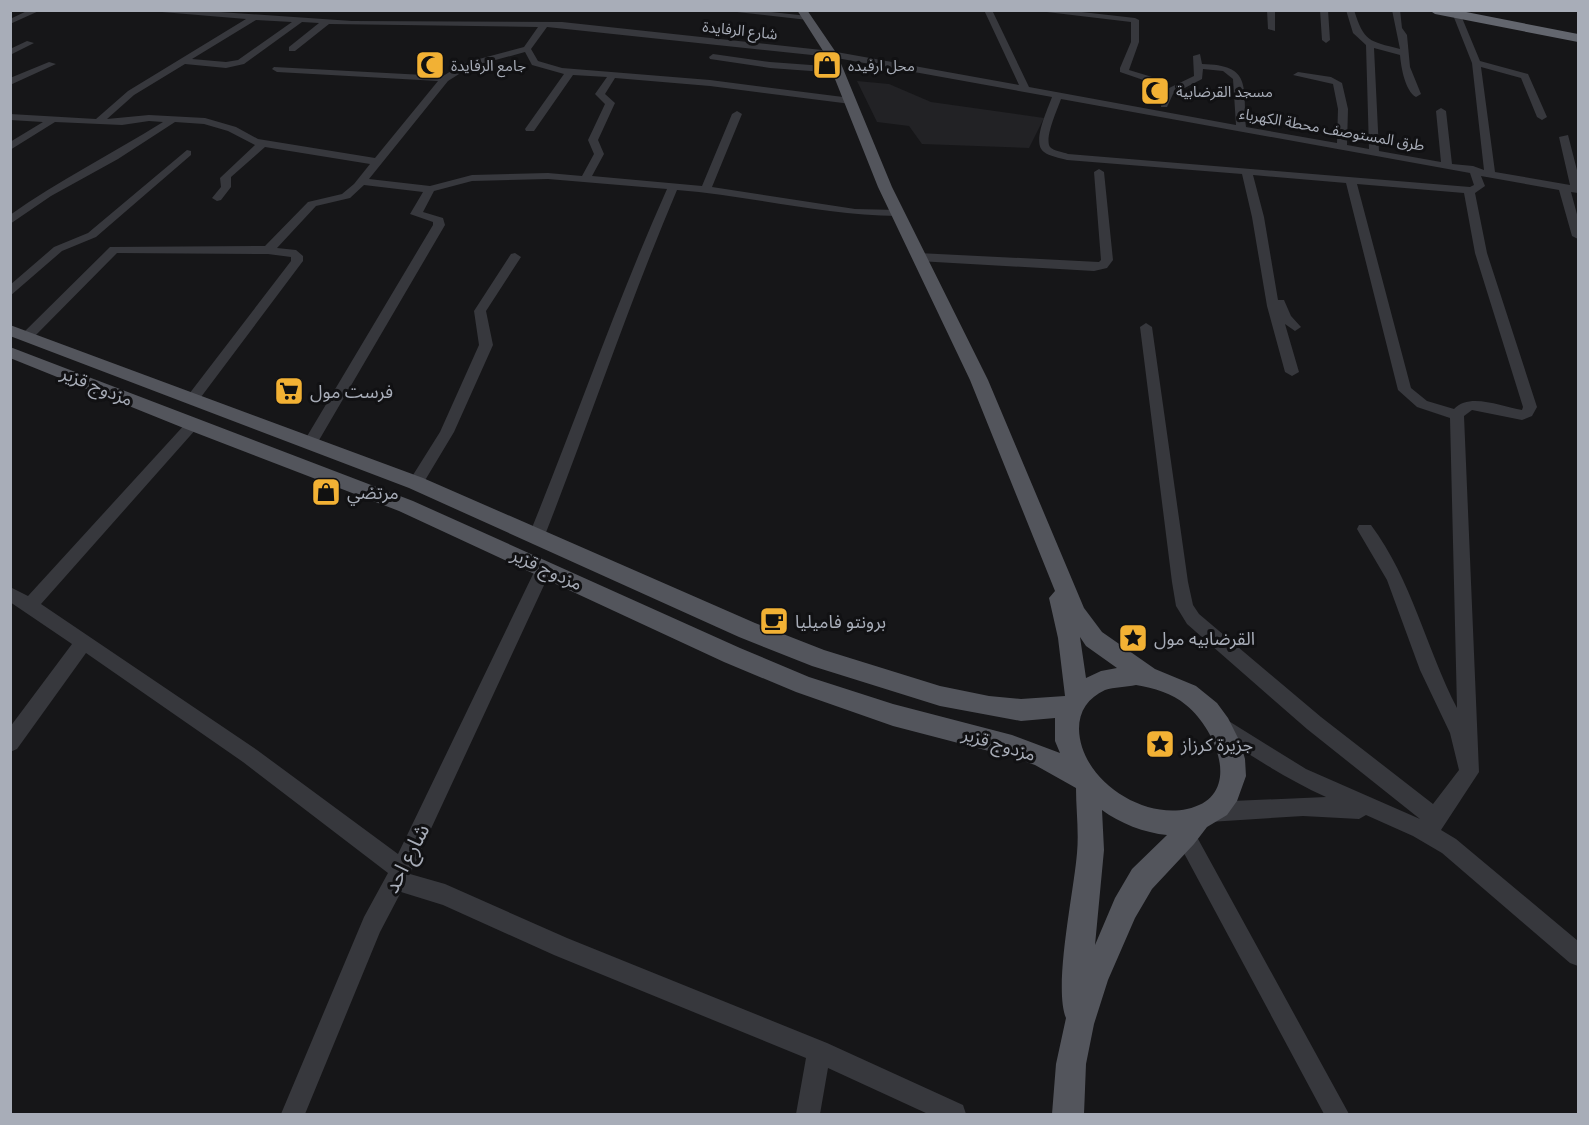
<svg xmlns="http://www.w3.org/2000/svg" width="1589" height="1125" font-family="'IBM Plex Sans','Noto Sans Arabic',sans-serif">
	<style>
		.built { fill: #222225 }
		.lines { fill: none; stroke-linecap: round; stroke-linejoin: round }
		.minor { fill: #37383d; fill-rule: evenodd }
		.major { fill: #53555c; fill-rule: evenodd }
		.highway { fill: #63666e; fill-rule: evenodd }
		.labels { text-anchor: middle; dominant-baseline: central; stroke-width: 6; stroke-linejoin: round; paint-order: stroke }
		.far-street-label { font-size: 15px; fill: #a8adb8; stroke: #111113 }
		.far-poi-label { font-size: 15px; fill: #a8adb8; stroke: #111113; text-anchor: start }
		.street-label { font-size: 18px; fill: #a8adb8; stroke: #111113 }
		.poi-label { font-size: 18px; fill: #a8adb8; stroke: #111113; text-anchor: start }
		.near-street-label { font-size: 21px; fill: #a8adb8; stroke: #111113 }
	</style>
	<rect width="100%" height="100%" fill="#161618"/>
	<path class="built" d="M 857,81 L 889,84 L 931,102 L 1044,118 L 1029,148 L 922,144 L 909,126 L 877,122 Z"/>
	<g class="lines">
		<path class="minor" d="M 29,10 L 41,10 L 10,24 L 10,19 Z
			M 138,10 L 190,10 L 352,21 L 562,22 L 831,51 L 1019,85 L 984,10 L 992,10 L 1029,87 L 1236,125 L 1233,79 L 1223,71 L 1203,69 L 1202,79 L 1173,94 L 1167,107 L 1161,107 L 1162,97 L 1155,84 L 1120,72 L 1120,68 L 1131,42 L 1131,22 L 1030,10 L 1064,10 L 1135,18 L 1139,20 L 1139,42 L 1129,70 L 1162,80 L 1167,89 L 1194,76 L 1193,56 L 1200,54 L 1202,64 C 1252,65 1243,86 1246,127 L 1337,143 L 1338,109 L 1333,84 L 1293,75 L 1298,72 L 1331,77 L 1342,83 L 1348,109 L 1347,145 L 1369,149 L 1366,45 L 1353,33 L 1346,10 L 1354,10 C 1364,42 1369,41 1400,49 L 1392,10 L 1400,10 L 1402,28 L 1407,35 L 1410,67 L 1421,94 L 1416,97 C 1405,91 1401,67 1400,55 L 1374,48 L 1379,151 L 1441,162 L 1436,111 L 1441,108 L 1446,111 L 1452,164 L 1473,166 L 1484,170 L 1472,63 L 1453,15 L 1460,13 L 1480,61 L 1528,74 L 1547,117 L 1542,120 L 1537,117 L 1521,78 L 1481,67 L 1495,172 L 1570,185 L 1559,137 L 1568,135 L 1578,174 L 1578,193 L 1571,192 L 1578,218 L 1578,239 L 1572,236 L 1559,190 L 1481,176 L 1485,186 L 1475,193 L 1487,253 L 1537,407 L 1532,416 L 1522,420 L 1472,410 L 1464,416 L 1479,772 L 1441,830 L 1456,839 L 1578,941 L 1578,966 L 1570,963 L 1442,853 L 1413,836 L 1366,815 L 1359,819 L 1303,816 L 1209,822 L 1202,819 L 1199,812 L 1202,805 L 1209,802 L 1326,797 C 1285,778 1249,755 1212,729 L 1210,723 L 1212,717 L 1219,715 L 1306,769 L 1420,819 L 1307,729 L 1187,624 L 1176,606 L 1172,582 L 1140,327 L 1146,323 L 1152,327 L 1188,582 L 1193,605 L 1199,614 L 1321,717 L 1433,804 L 1459,770 L 1450,733 L 1420,670 L 1387,580 L 1357,529 L 1359,525 L 1371,525 C 1412,580 1426,648 1457,708 L 1450,418 L 1417,407 L 1398,390 L 1346,183 L 1253,175 L 1264,217 L 1278,300 L 1284,300 L 1291,316 L 1301,327 L 1295,331 L 1285,324 L 1299,372 L 1292,376 L 1285,372 L 1267,306 L 1252,217 L 1242,174 L 1067,160 C 1060,158 1049,156 1044,152 C 1031,143 1048,109 1052,97 L 831,57 L 547,27 L 531,49 L 538,61 L 562,68 L 710,80 L 851,98 L 856,101 L 851,104 L 710,86 L 615,78 L 605,94 L 615,103 L 598,140 L 604,154 L 592,176 L 702,186 L 732,114 L 737,111 L 742,114 L 712,187 L 855,209 L 898,210 L 904,213 L 898,216 C 824,215 751,196 677,190 C 629,303 590,420 545,535 L 543,539 L 531,539 L 529,535 C 576,420 616,303 667,189 L 548,179 L 472,181 L 434,191 L 423,212 L 443,218 L 445,225 L 315,447 L 305,447 L 303,443 L 433,225 L 433,222 L 410,214 L 423,192 L 364,185 L 350,198 L 316,206 L 277,248 L 296,250 L 303,256 L 303,261 L 198,401 L 193,403 L 186,398 L 291,261 L 291,257 L 268,254 L 117,253 L 32,339 L 22,339 L 20,336 L 110,247 L 265,246 L 308,202 L 342,194 L 354,184 L 370,164 L 265,147 L 231,177 L 231,187 L 221,200 L 217,201 L 212,198 L 221,187 L 220,178 L 255,145 L 228,131 L 204,124 L 175,122 L 118,159 L 51,196 L 10,224 L 10,215 C 59,180 112,154 163,122 L 149,121 L 122,125 L 55,122 L 10,150 L 10,142 L 43,122 L 10,120 L 10,114 L 96,119 L 128,91 L 246,19 ZM 256,20 L 292,22 L 238,60 L 226,62 L 192,59 ZM 302,22 L 319,23 L 289,47 L 289,51 L 295,51 L 329,24 L 538,27 L 524,47 L 464,63 L 443,76 L 274,67 L 272,69 L 277,72 L 438,81 L 375,158 L 258,139 L 236,127 L 205,118 L 149,115 L 107,119 L 134,95 L 185,64 L 226,68 L 244,64 ZM 525,52 L 532,65 L 564,74 L 525,129 L 526,131 L 534,131 L 573,75 L 607,77 L 595,94 L 605,104 L 588,140 L 594,154 L 582,176 L 548,173 L 472,175 L 430,186 L 369,179 L 448,81 L 470,67 ZM 1061,99 L 1470,173 L 1474,185 L 1470,187 L 1068,154 C 1064,152 1053,151 1050,147 C 1044,138 1058,108 1061,99 ZM 1357,184 L 1464,193 L 1475,253 L 1523,407 L 1522,410 C 1502,407 1470,392 1454,409 L 1427,401 L 1411,388 Z
			M 719,10 L 754,10 L 808,16 L 812,18 L 808,20 Z
			M 1267,10 L 1275,10 L 1275,31 L 1268,29 Z
			M 1320,10 L 1328,10 L 1330,40 L 1326,43 L 1322,40 Z
			M 27,41 L 34,43 L 10,55 L 10,49 Z
			M 713,54 L 770,62 L 838,67 L 843,70 L 838,73 L 770,68 L 710,59 L 709,57 Z
			M 49,62 L 56,64 L 10,85 L 10,78 Z
			M 187,150 L 191,151 L 191,155 L 96,237 L 62,251 L 10,296 L 10,285 L 54,247 L 88,233 Z
			M 1099,169 L 1104,172 L 1113,260 L 1107,268 L 1094,271 L 918,261 L 912,257 L 918,253 L 1099,262 L 1101,260 L 1094,172 Z
			M 515,253 L 521,257 L 486,311 L 493,345 L 454,432 L 421,487 L 411,487 L 408,483 L 440,432 L 479,345 L 474,311 L 511,254 Z
			M 192,420 L 197,422 L 199,425 L 197,428 L 41,604 L 257,750 L 398,854 L 536,568 L 538,563 L 544,562 L 550,563 L 552,568 L 410,874 L 445,884 L 567,938 L 827,1043 L 963,1105 L 966,1114 L 928,1114 L 828,1068 L 820,1114 L 796,1114 L 806,1058 L 554,955 L 443,905 L 401,892 L 380,932 L 305,1114 L 281,1114 L 364,917 L 388,873 L 243,762 L 86,653 L 17,749 L 10,752 L 10,727 L 72,644 L 10,602 L 10,587 L 28,596 L 187,422 Z
			M 1185,825 L 1192,828 L 1349,1114 L 1324,1114 L 1178,842 L 1175,835 L 1178,828 Z"/>
		<path class="major" d="M 797,10 L 807,10 L 837,54 L 892,187 L 988,380 L 1084,608 L 1102,632 L 1155,669 L 1196,686 L 1217,703 L 1228,718 L 1240,742 L 1245,759 L 1246,776 L 1237,801 L 1227,815 L 1207,827 L 1194,844 L 1152,889 L 1135,918 L 1108,980 L 1094,1024 L 1086,1064 L 1084,1114 L 1052,1114 L 1056,1064 L 1066,1018 C 1053,987 1074,891 1077,853 C 1079,832 1076,809 1076,788 L 1035,765 L 1012,757 L 893,726 L 796,692 L 724,662 L 399,511 L 186,429 L 10,358 L 10,347 L 413,501 L 740,648 L 809,677 L 893,704 L 1012,735 L 1060,753 L 1055,741 L 1055,718 L 1021,721 L 940,706 L 812,666 L 739,637 L 409,488 L 10,336 L 10,325 L 423,478 L 755,623 L 824,650 L 940,686 L 989,696 L 1021,699 L 1065,696 L 1058,638 L 1049,598 L 1055,591 L 970,380 L 878,187 L 825,54 ZM 1080,637 L 1086,646 L 1117,668 L 1101,671 L 1086,678 ZM 1136,685 C 1154,688 1172,693 1186,705 C 1217,730 1244,797 1187,809 C 1140,819 1080,778 1079,729 C 1079,711 1088,698 1105,690 C 1114,687 1126,687 1136,685 ZM 1102,810 C 1119,823 1145,833 1167,835 L 1132,869 L 1115,898 L 1095,945 L 1104,850 Z"/>
		<path class="highway" d="M 1429,10 L 1456,10 L 1578,34 L 1578,42 L 1435,14 Z"/>
	</g>
	<defs>
		<g id="mosque-square" transform="scale(1.5)"><rect x="-9" y="-9" width="18" height="18" rx="4" fill="#f2b134" stroke="#111113"/><path d="M3.5-4.9A6 6 0 1 0 3.5 4.9A5 5 0 1 1 3.5-4.9Z" fill="#111"/></g>
		<g id="shop-square" transform="scale(1.5)"><rect x="-9" y="-9" width="18" height="18" rx="4" fill="#f2b134" stroke="#111113"/><path d="M-5-2.5h2.3a2.7 3.5 0 0 1 5.4 0H5L5.5 6h-11ZM-1.5-2.5h3a1.5 2.3 0 0 0-3 0Z" fill="#111"/></g>
		<g id="supermarket-square" transform="scale(1.5)"><rect x="-9" y="-9" width="18" height="18" rx="4" fill="#f2b134" stroke="#111113"/><path d="M-6-5.5h2.5l.6 2H6L4.5 2H-2.5L-4.4-4H-6ZM-1.5 3.2a1.3 1.3 0 1 0 .1 0ZM3 3.2a1.3 1.3 0 1 0 .1 0Z" fill="#111"/></g>
		<g id="cafe-square" transform="scale(1.5)"><rect x="-9" y="-9" width="18" height="18" rx="4" fill="#f2b134" stroke="#111113"/><path d="M-5.5-4.5H6V0H3Q3 3.5 0 3.5H-2.5Q-5.5 3.5-5.5 0ZM3-3.2v2h1.7v-2ZM-6 4.5H4V6H-6Z" fill="#111"/></g>
		<g id="sight-square" transform="scale(1.5)"><rect x="-9" y="-9" width="18" height="18" rx="4" fill="#f2b134" stroke="#111113"/><path d="M0-6L1.8-2.2L6-1.7L2.9 1.2L3.7 5.4L0 3.3L-3.7 5.4L-2.9 1.2L-6-1.7L-1.8-2.2Z" fill="#111"/></g>
	</defs>
	<g fill-rule="evenodd">
		<use href="#mosque-square" x="430" y="65"/>
		<use href="#shop-square" x="827" y="65"/>
		<use href="#mosque-square" x="1155" y="91"/>
		<use href="#supermarket-square" x="289" y="391"/>
		<use href="#shop-square" x="326" y="492"/>
		<use href="#cafe-square" x="774" y="621"/>
		<use href="#sight-square" x="1133" y="638"/>
		<use href="#sight-square" x="1160" y="744"/>
	</g>
	<g class="labels">
		<g class="far-street-label">
			<text transform="translate(740 30) rotate(6)">شارع الرفايدة</text>
			<text transform="translate(1332 129) rotate(10)">طرق المستوصف محطة الكهرباء</text>
		</g>
		<g class="far-poi-label">
			<text x="451" y="65">جامع الرفايدة</text>
			<text x="848" y="65">محل ارفيده</text>
			<text x="1176" y="91">مسجد القرضابية</text>
		</g>
		<g class="street-label">
			<text transform="translate(97 386) rotate(22)">مزدوج قزير</text>
			<text transform="translate(547 569) rotate(25)">مزدوج قزير</text>
			<text transform="translate(999 744) rotate(17)">مزدوج قزير</text>
		</g>
		<g class="poi-label">
			<text x="310" y="391">فرست مول</text>
			<text x="347" y="492">مرتضي</text>
			<text x="795" y="621">برونتو فاميليا</text>
			<text x="1154" y="638">القرضابيه مول</text>
			<text x="1181" y="744">جزيرة كرزاز</text>
		</g>
		<g class="near-street-label">
			<text transform="translate(406 858) rotate(-63)">شارع احد</text>
		</g>
	</g>
	<rect width="1589" height="1125" fill="none" stroke="#a8adb8" stroke-width="24"/>
</svg>
